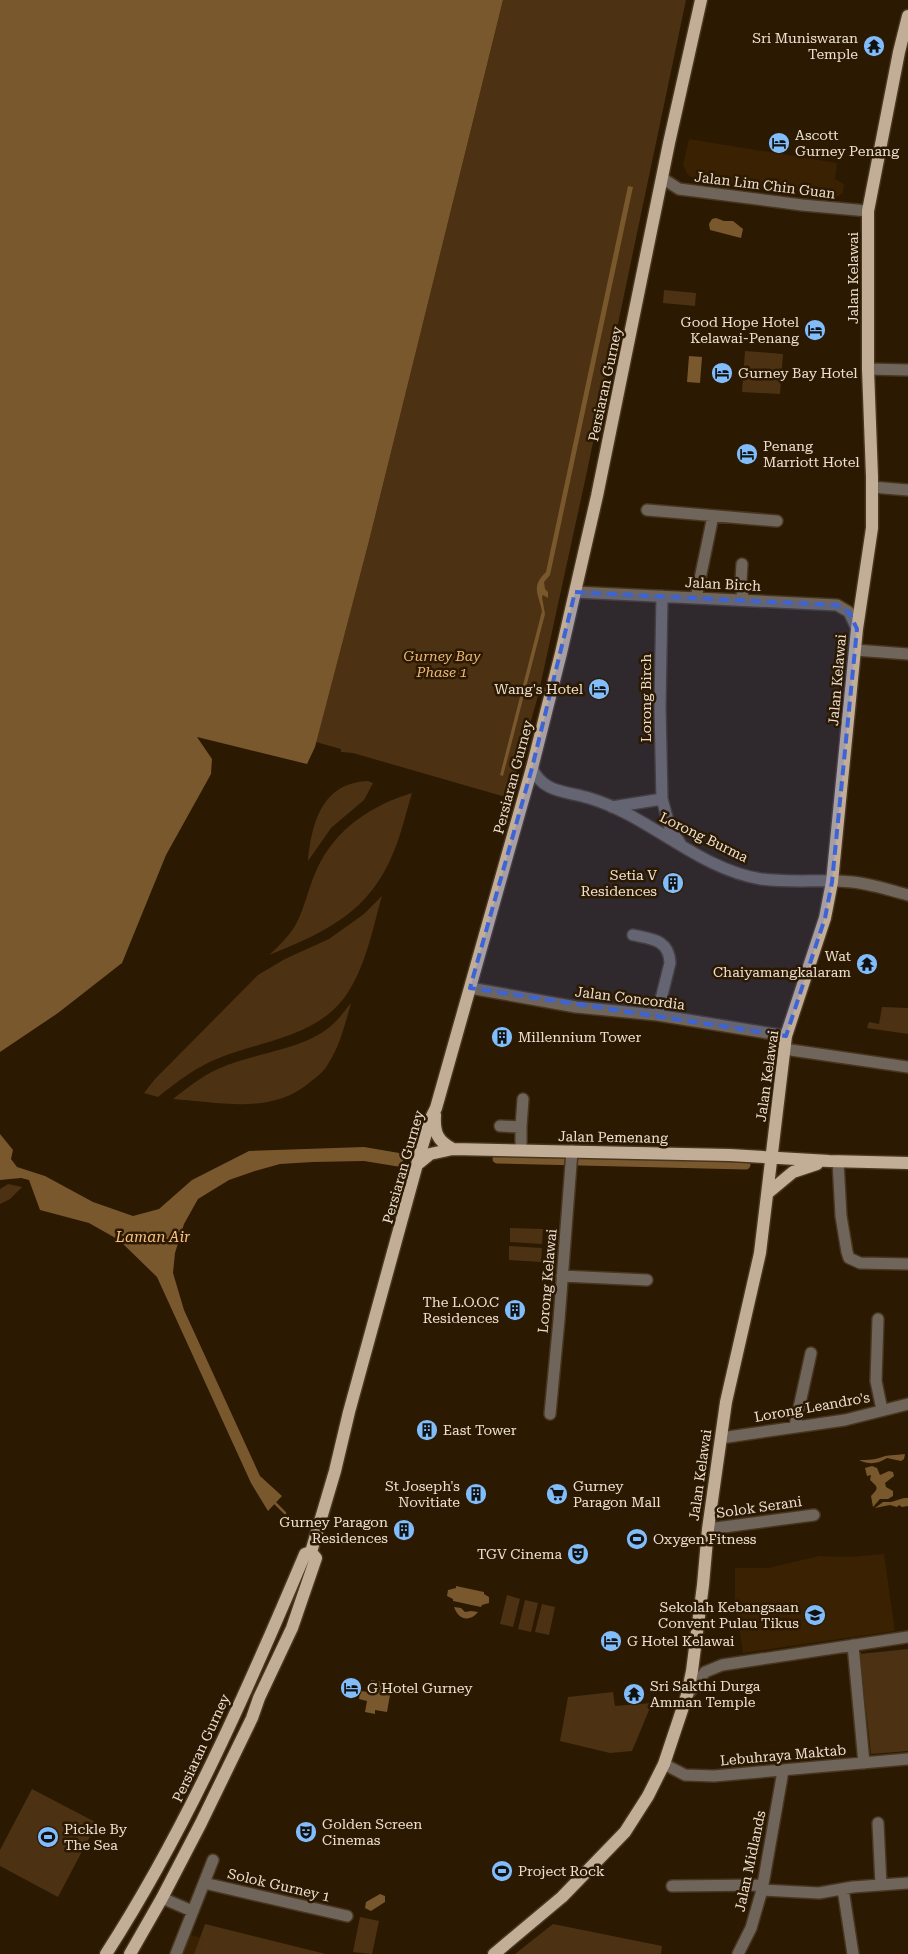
<svg xmlns="http://www.w3.org/2000/svg" width="908" height="1954" font-family="'Roboto Serif',serif">
	<style>
		.built { fill: #392101 }
		.green { fill: #4c3212 }
		.water { fill: #7a582e }
		.lines { fill: none; stroke-linecap: round; stroke-linejoin: round }
		.stream { stroke: #7a582e; stroke-width: 2.5 }
		.canal { stroke: #7a582e; stroke-width: 9 }
		.minor-casing { stroke: #47351f; stroke-width: 14 }
		.major-casing { stroke: #47351f; stroke-width: 15 }
		.minor { stroke: #6f655a; stroke-width: 11 }
		.major { stroke: #c2ad96; stroke-width: 12 }
		.marked { fill: #3c64d7; fill-opacity: 0.2; stroke: #3c64d7; stroke-width: 4; stroke-dasharray: 10 6; stroke-linejoin: round }
		.labels { text-anchor: middle; dominant-baseline: central; stroke-width: 5; stroke-linejoin: round; paint-order: stroke }
		.poi-label { font-size: 14px; fill: #ede0d2; stroke: #2c1902; text-anchor: start }
		.street-label { font-size: 14px; fill: #ede0d2; stroke: #2c1902 }
		.park-label { font-size: 14px; font-style: italic; fill: #efb878; stroke: #2c1902 }
		.water-label { font-size: 15px; font-style: italic; fill: #fac282; stroke: #2c1902 }
	</style>
	<rect width="100%" height="100%" fill="#2c1902"/>
	<path class="built" d="M 689,139 L 837,163 L 835,179 L 844,184 L 843,193 L 835,198 L 697,181 L 687,174 L 683,165 Z
		M 884,1554 L 895,1631 L 743,1653 L 735,1600 L 735,1568 L 768,1568 L 819,1556 L 851,1557 Z
		M 182,1933 L 224,1943 L 222,1954 L 176,1954 Z"/>
	<path class="green" d="M 503,0 L 686,0 L 586,476 L 538,696 L 509,798 L 353,753 L 341,752 L 341,749 L 316,742 L 369,541 Z
		M 664,290 L 696,293 L 695,306 L 663,303 Z
		M 745,351 L 783,354 L 780,394 L 742,392 Z
		M 368,781 L 373,783 L 364,800 L 331,828 L 308,861 C 312,822 322,783 368,781 Z
		M 412,793 C 406,812 402,832 394,851 C 370,912 326,932 269,955 C 279,946 288,937 295,926 C 305,908 308,888 317,869 C 335,829 372,805 412,793 Z
		M 382,896 C 373,927 367,961 350,989 C 323,1036 264,1040 219,1058 C 196,1067 178,1081 158,1097 L 144,1093 L 155,1079 L 258,975 L 285,959 L 329,939 L 364,914 Z
		M 351,1003 C 345,1024 340,1046 328,1064 C 324,1072 316,1077 309,1083 C 271,1115 219,1102 173,1099 C 187,1088 202,1076 218,1069 C 252,1053 306,1050 333,1024 C 340,1018 345,1010 351,1003 Z
		M 882,1007 L 908,1008 L 908,1034 L 867,1028 L 869,1022 L 879,1024 Z
		M 8,1184 L 22,1187 L 10,1199 L 0,1204 L 0,1189 Z
		M 510,1228 L 543,1229 L 542,1244 L 510,1242 Z
		M 509,1246 L 542,1248 L 541,1262 L 509,1260 Z
		M 507,1595 L 520,1599 L 513,1627 L 500,1624 Z
		M 525,1600 L 538,1603 L 531,1632 L 518,1629 Z
		M 542,1604 L 555,1607 L 549,1635 L 535,1632 Z
		M 908,1649 L 908,1751 L 871,1754 L 860,1654 Z
		M 613,1692 L 615,1706 L 652,1703 L 632,1751 L 610,1753 L 560,1741 L 568,1697 Z
		M 32,1789 L 97,1823 L 58,1897 L 0,1866 L 0,1850 Z
		M 360,1917 L 379,1921 L 372,1954 L 353,1952 Z
		M 205,1924 L 326,1954 L 194,1954 Z
		M 553,1924 L 662,1946 L 661,1954 L 515,1954 Z"/>
	<path class="water" d="M 0,0 L 503,0 L 369,541 L 315,747 L 307,764 L 197,737 L 212,759 L 211,774 L 166,855 L 122,963 L 58,1013 L 0,1052 Z
		M 628,186 L 633,187 L 550,575 L 544,582 L 545,589 L 548,592 L 548,598 L 543,595 L 542,597 L 545,614 L 503,776 L 500,775 L 542,611 C 538,592 531,587 546,572 Z
		M 716,218 L 724,221 L 733,221 L 743,229 L 741,238 L 710,230 L 709,224 L 712,219 Z
		M 689,356 L 702,357 L 700,383 L 687,382 Z
		M 0,1134 L 13,1150 L 11,1159 L 17,1167 L 45,1176 L 93,1202 L 133,1216 L 159,1209 L 192,1180 L 249,1151 L 364,1147 L 405,1154 L 401,1167 L 364,1161 L 313,1162 L 280,1164 L 255,1171 L 229,1180 L 198,1199 L 184,1224 L 175,1253 L 173,1273 L 184,1310 L 260,1476 L 282,1496 L 268,1511 L 251,1483 L 157,1277 L 119,1240 L 89,1223 L 40,1210 L 29,1180 L 21,1178 L 0,1180 Z
		M 905,1454 L 904,1459 L 901,1461 L 887,1458 C 877,1464 870,1465 859,1460 C 868,1460 876,1460 885,1456 C 888,1455 901,1455 905,1454 Z
		M 872,1466 L 877,1468 L 880,1475 L 889,1471 L 893,1472 L 894,1476 L 885,1483 L 886,1487 L 893,1491 L 893,1496 L 888,1499 L 880,1499 L 873,1507 L 871,1496 C 880,1487 877,1487 870,1480 L 871,1475 L 867,1476 L 865,1468 Z
		M 904,1498 L 908,1498 L 908,1506 L 902,1507 L 899,1505 L 897,1507 L 890,1505 L 875,1508 L 883,1502 L 891,1502 Z
		M 456,1586 L 484,1592 L 484,1594 L 489,1597 L 489,1603 L 482,1605 L 481,1607 C 471,1605 463,1603 453,1601 L 453,1599 L 447,1596 L 448,1590 L 456,1588 Z
		M 454,1607 L 461,1608 L 465,1612 L 471,1611 L 478,1612 C 469,1623 458,1619 454,1607 Z
		M 371,1680 L 387,1683 L 387,1688 L 391,1689 L 387,1712 L 375,1710 L 375,1714 L 365,1712 L 367,1701 L 359,1699 L 360,1691 L 369,1692 Z
		M 380,1894 L 385,1896 L 385,1902 L 371,1911 L 365,1908 L 366,1902 Z"/>
	<g class="lines">
		<path class="stream" d="M 273,1501 L 285,1513"/>
		<path class="canal" d="M 497,1159 L 746,1165"/>
		<g class="minor-casing">
			<path id="minor" d="M 662,178 L 679,189 L 802,205 L 868,211
				M 868,369 L 908,370
				M 872,487 L 908,490
				M 647,510 L 777,521
				M 742,564 L 741,581 L 743,600
				M 575,592 L 837,605 L 849,612 L 857,629
				M 662,596 L 660,707 L 662,799 L 670,828 L 680,843
				M 696,598 L 713,516
				M 855,650 L 908,654
				M 532,768 C 543,793 566,791 589,798 C 650,816 698,869 761,879 C 791,883 822,879 852,882 C 871,884 890,890 908,895
				M 612,807 L 662,799
				M 633,935 C 651,939 669,939 670,963 L 657,1015
				M 470,988 L 576,1007 L 657,1015 L 786,1036
				M 784,1049 L 908,1067
				M 500,1126 L 521,1127 L 521,1150
				M 521,1127 L 523,1099
				M 838,1161 L 841,1216 L 847,1252 L 849,1258 L 860,1263 L 908,1264
				M 562,1276 L 647,1280
				M 878,1319 L 876,1381 L 882,1410
				M 550,1414 L 559,1320 L 572,1151
				M 795,1426 L 811,1353
				M 721,1438 L 845,1420 L 908,1404
				M 708,1529 L 814,1515
				M 853,1645 L 864,1763
				M 689,1693 L 705,1672 L 722,1665 L 908,1637
				M 664,1764 L 685,1775 L 714,1776 L 908,1759
				M 878,1823 L 881,1885
				M 204,1883 L 347,1916
				M 672,1886 L 763,1885
				M 843,1889 L 853,1954
				M 762,1890 L 819,1893 L 853,1887 L 908,1883
				M 162,1898 L 192,1911
				M 176,1954 L 213,1860
				M 738,1954 L 751,1928 L 762,1890 L 783,1771"/>
		</g>
		<g class="major-casing">
			<path id="major" d="M 435,1115 C 434,1132 437,1141 453,1149
				M 419,1163 L 430,1154 L 453,1149 L 730,1155 L 829,1161 L 908,1163
				M 769,1192 L 793,1172 L 817,1164
				M 311,1552 L 335,1471 L 349,1412 L 419,1157 L 430,1120 L 436,1108 L 532,768 L 561,653 L 597,496 L 669,143 L 701,0
				M 106,1954 C 186,1830 248,1689 305,1554 L 311,1552
				M 130,1954 L 162,1898 L 201,1823 L 252,1718 L 259,1698 L 292,1628 L 316,1558 L 311,1552
				M 494,1954 L 562,1897 L 625,1832 L 648,1796 L 664,1764 L 687,1695 L 692,1671 L 703,1585 L 708,1529 L 726,1402 L 760,1253 L 786,1036 L 825,918 L 832,882 L 857,629 L 872,528 L 872,477 L 868,369 L 868,211 L 899,52 L 908,16"/>
		</g>
		<use href="#minor" class="minor"/>
		<use href="#major" class="major"/>
	</g>
	<path class="marked" d="M 575,592 L 837,605 L 849,612 L 857,629 L 832,882 L 825,918 L 786,1036 L 470,988 L 532,768 Z"/>
	<defs>
		<g id="temple-disc" transform="scale(1.125)"><circle r="9.5" fill="#81bdfa" stroke="#2c1902"/><path d="M0-6L5-2H3V0L6.5 2.5H4V6H1.5V3h-3V6H-4V2.5H-6.5L-3 0V-2H-5Z" fill="#111"/></g>
		<g id="hotel-disc" transform="scale(1.125)"><circle r="9.5" fill="#81bdfa" stroke="#2c1902"/><path d="M-6-4.5h1.5V1H6V5H4.5V3h-9V5H-6ZM-4 0a1.8 1.8 0 1 1 3.6 0ZM.5 0V-2.5h3Q6-2.5 6 0Z" fill="#111"/></g>
		<g id="building-disc" transform="scale(1.125)"><circle r="9.5" fill="#81bdfa" stroke="#2c1902"/><path d="M-4-6H4V6H1V3H-1V6H-4ZM-2.5-4.3h1.7v1.8h-1.7ZM.8-4.3h1.7v1.8H.8ZM-2.5-1h1.7V.8h-1.7ZM.8-1h1.7V.8H.8Z" fill="#111"/></g>
		<g id="supermarket-disc" transform="scale(1.125)"><circle r="9.5" fill="#81bdfa" stroke="#2c1902"/><path d="M-6-5.5h2.5l.6 2H6L4.5 2H-2.5L-4.4-4H-6ZM-1.5 3.2a1.3 1.3 0 1 0 .1 0ZM3 3.2a1.3 1.3 0 1 0 .1 0Z" fill="#111"/></g>
		<g id="stadium-disc" transform="scale(1.125)"><circle r="9.5" fill="#81bdfa" stroke="#2c1902"/><path d="M0-5a6.5 5 0 1 0 0 10a6.5 5 0 1 0 0-10ZM-3.5-1.8h7v3.6h-7Z" fill="#111"/></g>
		<g id="theatre-disc" transform="scale(1.125)"><circle r="9.5" fill="#81bdfa" stroke="#2c1902"/><path d="M-5-5.5Q0-4 5-5.5V0Q5 5 0 6Q-5 5-5 0ZM-3.3-2.5H-1v1.5H-3.3ZM1-2.5H3.3v1.5H1ZM-2.8 1Q0 5.5 2.8 1Z" fill="#111"/></g>
		<g id="school-disc" transform="scale(1.125)"><circle r="9.5" fill="#81bdfa" stroke="#2c1902"/><path d="M0-5L7-2L0 1L-7-2ZM-4 1L0 2.5L4 1V4Q0 6-4 4Z" fill="#111"/></g>
	</defs>
	<g fill-rule="evenodd">
		<use href="#temple-disc" x="874" y="46"/>
		<use href="#hotel-disc" x="779" y="143"/>
		<use href="#hotel-disc" x="815" y="330"/>
		<use href="#hotel-disc" x="722" y="373"/>
		<use href="#hotel-disc" x="747" y="454"/>
		<use href="#hotel-disc" x="599" y="689"/>
		<use href="#building-disc" x="673" y="883"/>
		<use href="#temple-disc" x="867" y="964"/>
		<use href="#building-disc" x="502" y="1037"/>
		<use href="#building-disc" x="515" y="1310"/>
		<use href="#building-disc" x="427" y="1430"/>
		<use href="#building-disc" x="476" y="1494"/>
		<use href="#supermarket-disc" x="557" y="1494"/>
		<use href="#building-disc" x="404" y="1530"/>
		<use href="#stadium-disc" x="637" y="1539"/>
		<use href="#theatre-disc" x="578" y="1554"/>
		<use href="#school-disc" x="815" y="1615"/>
		<use href="#hotel-disc" x="611" y="1641"/>
		<use href="#hotel-disc" x="351" y="1688"/>
		<use href="#temple-disc" x="634" y="1694"/>
		<use href="#theatre-disc" x="306" y="1832"/>
		<use href="#stadium-disc" x="48" y="1837"/>
		<use href="#stadium-disc" x="502" y="1871"/>
	</g>
	<g class="labels">
		<g class="poi-label">
			<text x="858" y="38" text-anchor="end">Sri Muniswaran<tspan x="858" dy="16">Temple</tspan></text>
			<text x="795" y="135">Ascott<tspan x="795" dy="16">Gurney Penang</tspan></text>
			<text x="799" y="322" text-anchor="end">Good Hope Hotel<tspan x="799" dy="16">Kelawai-Penang</tspan></text>
			<text x="738" y="373">Gurney Bay Hotel</text>
			<text x="763" y="446">Penang<tspan x="763" dy="16">Marriott Hotel</tspan></text>
			<text x="583" y="689" text-anchor="end">Wang's Hotel</text>
			<text x="657" y="875" text-anchor="end">Setia V<tspan x="657" dy="16">Residences</tspan></text>
			<text x="851" y="956" text-anchor="end">Wat<tspan x="851" dy="16">Chaiyamangkalaram</tspan></text>
			<text x="518" y="1037">Millennium Tower</text>
			<text x="499" y="1302" text-anchor="end">The L.O.O.C<tspan x="499" dy="16">Residences</tspan></text>
			<text x="443" y="1430">East Tower</text>
			<text x="460" y="1486" text-anchor="end">St Joseph's<tspan x="460" dy="16">Novitiate</tspan></text>
			<text x="573" y="1486">Gurney<tspan x="573" dy="16">Paragon Mall</tspan></text>
			<text x="388" y="1522" text-anchor="end">Gurney Paragon<tspan x="388" dy="16">Residences</tspan></text>
			<text x="653" y="1539">Oxygen Fitness</text>
			<text x="562" y="1554" text-anchor="end">TGV Cinema</text>
			<text x="799" y="1607" text-anchor="end">Sekolah Kebangsaan<tspan x="799" dy="16">Convent Pulau Tikus</tspan></text>
			<text x="627" y="1641">G Hotel Kelawai</text>
			<text x="650" y="1686">Sri Sakthi Durga<tspan x="650" dy="16">Amman Temple</tspan></text>
			<text x="367" y="1688">G Hotel Gurney</text>
			<text x="322" y="1824">Golden Screen<tspan x="322" dy="16">Cinemas</tspan></text>
			<text x="64" y="1829">Pickle By<tspan x="64" dy="16">The Sea</tspan></text>
			<text x="518" y="1871">Project Rock</text>
		</g>
		<g class="street-label">
			<text transform="translate(765 185) rotate(7)">Jalan Lim Chin Guan</text>
			<text transform="translate(853 278) rotate(-90)">Jalan Kelawai</text>
			<text transform="translate(605 384) rotate(-78)">Persiaran Gurney</text>
			<text transform="translate(723 584) rotate(3)">Jalan Birch</text>
			<text transform="translate(837 680) rotate(-85)">Jalan Kelawai</text>
			<text transform="translate(646 698) rotate(-90)">Lorong Birch</text>
			<text transform="translate(513 777) rotate(-75)">Persiaran Gurney</text>
			<text transform="translate(704 837) rotate(26)">Lorong Burma</text>
			<text transform="translate(630 998) rotate(7)">Jalan Concordia</text>
			<text transform="translate(767 1076) rotate(-82)">Jalan Kelawai</text>
			<text transform="translate(613 1137) rotate(1)">Jalan Pemenang</text>
			<text transform="translate(403 1167) rotate(-74)">Persiaran Gurney</text>
			<text transform="translate(547 1281) rotate(-85)">Lorong Kelawai</text>
			<text transform="translate(812 1407) rotate(-10)">Lorong Leandro's</text>
			<text transform="translate(700 1475) rotate(-82)">Jalan Kelawai</text>
			<text transform="translate(759 1507) rotate(-8)">Solok Serani</text>
			<text transform="translate(201 1748) rotate(-65)">Persiaran Gurney</text>
			<text transform="translate(783 1755) rotate(-5)">Lebuhraya Maktab</text>
			<text transform="translate(750 1861) rotate(-78)">Jalan Midlands</text>
			<text transform="translate(279 1885) rotate(13)">Solok Gurney 1</text>
		</g>
		<g class="park-label">
			<text x="442" y="656">Gurney Bay<tspan x="442" dy="16">Phase 1</tspan></text>
		</g>
		<g class="water-label">
			<text x="153" y="1237">Laman Air</text>
		</g>
	</g>
</svg>
